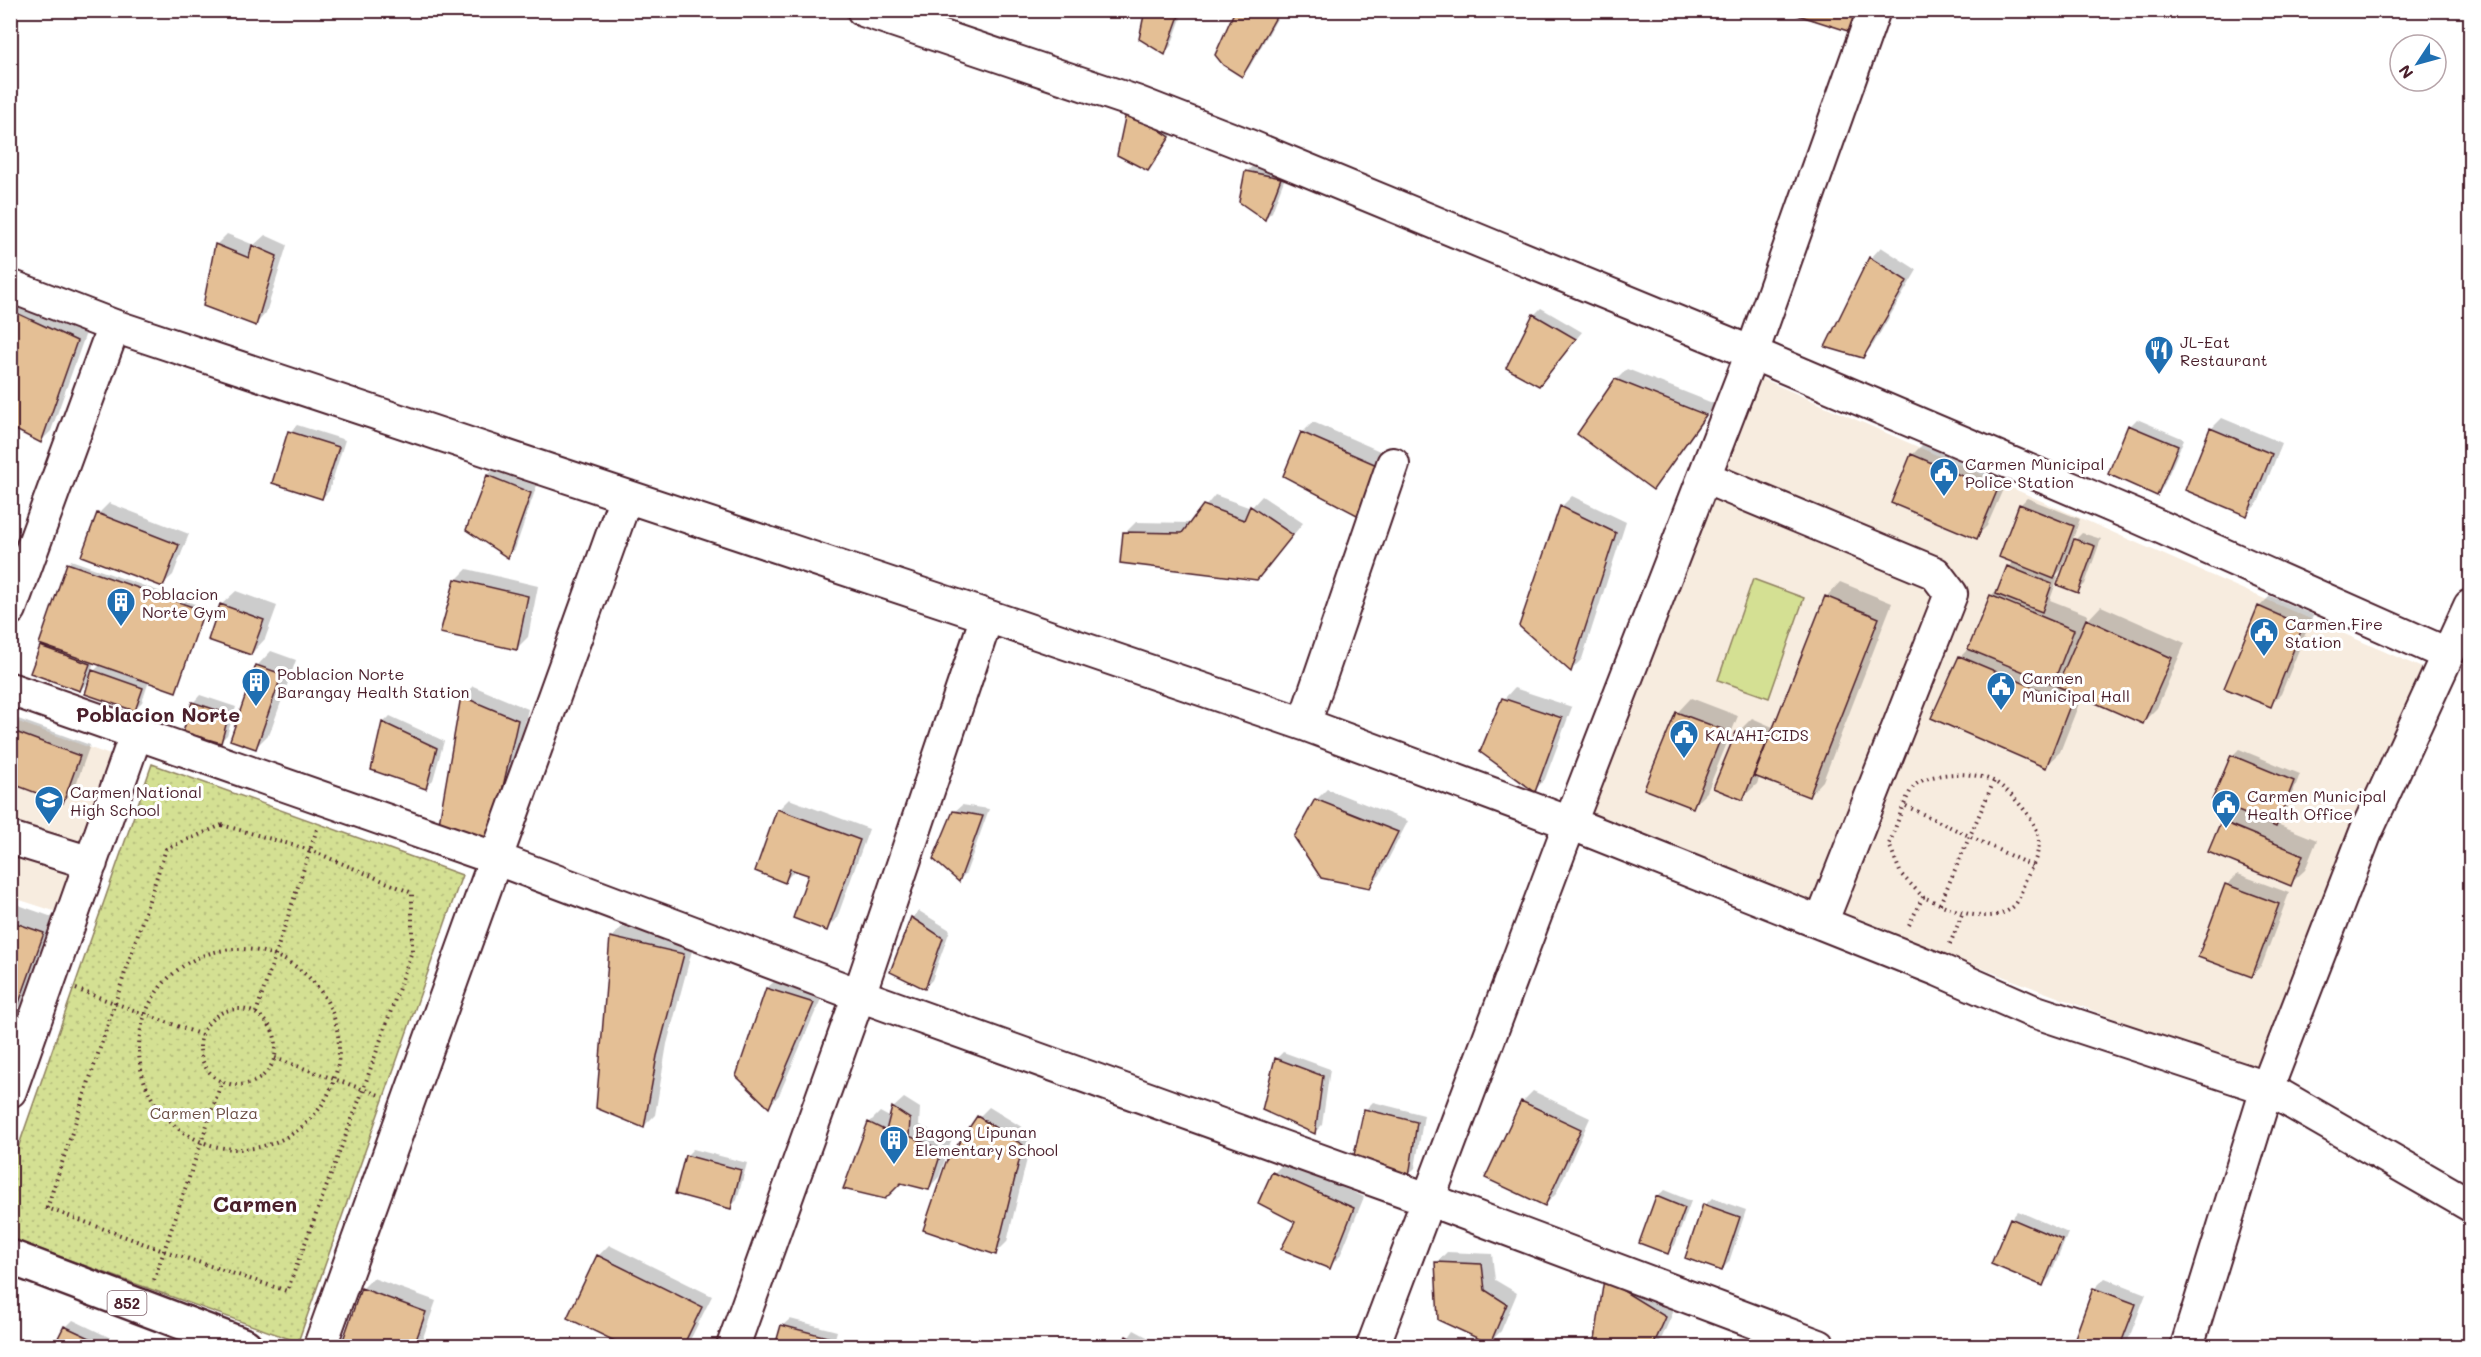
<svg xmlns="http://www.w3.org/2000/svg" width="2481" height="1357" font-family="Mali,sans-serif">
	<style>
		.built { fill: #f7ecdf }
		.grass { fill: #d4e093; stroke: #8f805f; stroke-width: 1.5 }
		.park { fill: url(#park-dots); stroke: #8f805f; stroke-width: 1.5 }
		.shadow { fill: #0003; fill-rule: evenodd }
		.building { fill: #e4bf95; stroke: #4a1f2b; stroke-width: 1.5 }
		.lines { fill: none; stroke-linecap: round; stroke-linejoin: round }
		.minor-casing { stroke: #4a1f2b; stroke-width: 36 }
		.major-casing { stroke: #4a1f2b; stroke-width: 38 }
		.path { stroke: #4a1f2b; stroke-width: 4; stroke-dasharray: 1.5 4.5; stroke-linecap: butt }
		.minor { stroke: #fff; stroke-width: 32 }
		.major { stroke: #fff; stroke-width: 33 }
		.labels { text-anchor: middle; dominant-baseline: central; stroke-width: 6; stroke-linejoin: round; paint-order: stroke }
		.shield { fill: #fff; stroke: #80626b; stroke-width: 1.5 }
		.shield-label { font-size: 15px; font-weight: bold; fill: #4a1f2b }
		.poi-label { font-size: 16px; fill: #4a1f2b; stroke: #fff; text-anchor: start }
		.park-label { font-size: 16px; fill: #6c4f45; stroke: #fff }
		.quarter-label { font-size: 20px; font-weight: bold; fill: #4a1f2b; stroke: #fff }
		.district-label { font-size: 22px; font-weight: bold; fill: #4a1f2b; stroke: #fff }
	</style>
	<defs>
		<pattern id="park-dots" width="8" height="8" patternUnits="userSpaceOnUse" patternTransform="scale(1.5)"><rect width="8" height="8" fill="#d4e093"/><path d="M2 2h.1M6 6h.1" fill="none" stroke="#b8c07f" stroke-width="1.8" stroke-linecap="round"/></pattern>
	</defs>
	<rect width="100%" height="100%" fill="#fff"/>
	<filter id="ink" filterUnits="userSpaceOnUse"><feTurbulence type="fractalNoise" baseFrequency=".0167" numOctaves="2"/><feDisplacementMap in="SourceGraphic" scale="12" xChannelSelector="R" yChannelSelector="G"/><feConvolveMatrix kernelMatrix="1 2 1 2 8 2 1 2 1" color-interpolation-filters="sRGB"/></filter>
	<g filter="url(#ink)">
		<path class="built" d="M 1761,378 L 2422,668 L 2255,1072 L 1588,819 Z
			M 10,719 L 110,755 L 60,913 L 11,897 Z"/>
		<path class="grass" d="M 1753,579 L 1804,598 L 1769,698 L 1718,680 Z"/>
		<path class="park" d="M 152,764 L 462,875 L 298,1342 L 11,1239 L 11,1168 Z"/>
		<path class="shadow" d="M 1147,10 L 1184,10 L 1171,46 L 1164,53 Z
			M 1238,10 L 1282,10 L 1249,68 L 1242,75 Z
			M 1129,109 L 1176,129 L 1147,169 Z
			M 1254,165 L 1287,172 L 1272,212 L 1265,218 L 1246,172 Z
			M 227,234 L 254,245 L 265,235 L 287,245 L 266,313 L 256,324 L 205,305 L 217,244 Z
			M 1881,247 L 1917,270 L 1873,345 L 1862,356 L 1827,346 L 1871,258 Z
			M 10,300 L 87,330 L 51,431 L 40,442 L 10,425 Z
			M 1541,308 L 1582,332 L 1539,384 L 1534,315 Z
			M 1627,369 L 1715,404 L 1663,477 L 1653,488 L 1616,380 Z
			M 2222,418 L 2282,443 L 2258,503 L 2247,514 L 2187,490 L 2211,429 Z
			M 2137,419 L 2184,439 L 2163,487 L 2156,494 L 2130,426 Z
			M 1313,422 L 1389,455 L 1368,503 L 1357,513 L 1302,433 Z
			M 297,425 L 345,440 L 329,491 L 322,498 L 290,432 Z
			M 1923,444 L 2007,480 L 1987,526 L 1976,537 L 1912,455 Z
			M 495,468 L 537,485 L 515,549 L 508,556 L 468,530 L 488,475 Z
			M 1215,495 L 1251,508 L 1262,496 L 1303,523 L 1257,579 L 1125,533 L 1136,522 L 1192,523 Z
			M 1572,496 L 1626,522 L 1582,659 L 1571,670 L 1561,507 Z
			M 2027,498 L 2080,519 L 2071,544 L 2082,533 L 2101,539 L 2085,584 L 2078,591 L 2071,553 L 2068,552 L 2061,570 L 2055,576 L 2058,577 L 2050,600 L 2088,615 L 2085,623 L 2101,606 L 2185,643 L 2157,708 L 2142,723 L 2082,696 L 2060,752 L 2045,766 L 1960,657 L 1971,646 L 1991,596 L 2000,586 L 2008,567 L 2014,561 L 2020,505 ZM 2066,669 L 2061,679 L 2057,677 Z
			M 109,503 L 189,534 L 173,575 L 162,585 L 98,514 Z
			M 71,560 L 206,608 L 176,691 L 149,681 L 142,702 L 135,709 L 92,678 L 80,690 L 41,647 ZM 94,662 L 101,664 L 90,675 Z
			M 467,569 L 538,586 L 528,637 L 517,648 L 456,580 Z
			M 1840,582 L 1892,603 L 1823,781 L 1809,796 L 1760,776 L 1757,784 L 1742,798 L 1737,733 L 1752,718 L 1775,728 L 1826,597 Z
			M 236,591 L 277,606 L 265,639 L 251,654 L 221,605 Z
			M 2270,596 L 2313,615 L 2281,694 L 2270,705 L 2259,607 Z
			M 271,651 L 296,660 L 270,733 L 256,747 L 257,666 Z
			M 473,686 L 528,709 L 500,837 L 440,822 L 463,696 Z
			M 1514,688 L 1572,707 L 1545,779 L 1535,790 L 1504,699 Z
			M 200,695 L 236,707 L 227,735 L 220,742 L 193,703 Z
			M 1691,698 L 1738,716 L 1707,792 L 1693,806 L 1677,713 Z
			M 10,716 L 90,745 L 74,790 L 63,801 L 10,782 Z
			M 390,716 L 444,741 L 433,780 L 426,787 L 383,723 Z
			M 2239,749 L 2300,774 L 2283,818 L 2277,824 L 2317,840 L 2305,870 L 2290,884 L 2222,822 L 2236,808 L 2232,756 Z
			M 1327,789 L 1408,821 L 1380,875 L 1369,886 L 1316,800 Z
			M 789,799 L 869,829 L 837,918 L 826,929 L 810,874 L 796,869 L 785,881 L 778,810 Z
			M 962,805 L 989,809 L 966,873 L 959,880 L 954,812 Z
			M 2238,874 L 2289,893 L 2262,965 L 2251,976 L 2227,885 Z
			M 10,902 L 58,919 L 22,1019 L 10,1030 Z
			M 919,911 L 950,930 L 932,980 L 925,987 L 912,918 Z
			M 622,927 L 694,943 L 667,1044 L 655,1115 L 644,1126 L 611,938 Z
			M 778,978 L 824,992 L 779,1095 L 769,1106 L 767,988 Z
			M 1283,1052 L 1330,1069 L 1322,1125 L 1315,1132 L 1276,1059 Z
			M 1533,1091 L 1590,1118 L 1556,1194 L 1545,1205 L 1522,1102 Z
			M 904,1098 L 920,1108 L 919,1125 L 952,1139 L 939,1177 L 928,1188 L 869,1123 L 880,1112 L 891,1118 L 893,1108 Z
			M 1373,1102 L 1424,1115 L 1415,1168 L 1408,1175 L 1366,1109 Z
			M 989,1107 L 1033,1134 L 1007,1242 L 996,1253 L 979,1117 Z
			M 693,1149 L 747,1163 L 737,1200 L 730,1207 L 686,1156 Z
			M 1285,1162 L 1364,1197 L 1340,1256 L 1329,1267 L 1297,1221 L 1274,1173 Z
			M 1664,1190 L 1691,1201 L 1675,1245 L 1668,1252 L 1657,1197 Z
			M 1712,1198 L 1746,1210 L 1729,1262 L 1722,1269 L 1705,1205 Z
			M 2018,1211 L 2068,1233 L 2050,1277 L 2043,1284 L 2011,1219 Z
			M 609,1245 L 712,1296 L 687,1346 L 628,1346 L 569,1317 L 598,1256 Z
			M 1447,1252 L 1492,1254 L 1495,1280 L 1517,1293 L 1501,1331 L 1490,1342 L 1436,1263 Z
			M 373,1278 L 436,1301 L 420,1346 L 343,1346 L 362,1289 Z
			M 2105,1278 L 2146,1294 L 2126,1346 L 2073,1346 L 2094,1289 Z
			M 1605,1280 L 1676,1306 L 1658,1346 L 1596,1346 Z
			M 790,1319 L 837,1331 L 833,1346 L 777,1346 L 782,1326 Z
			M 73,1320 L 113,1339 L 109,1346 L 56,1346 L 66,1327 Z
			M 1134,1330 L 1164,1346 L 1123,1346 Z"/>
		<path class="building" d="M 1145,10 L 1181,10 L 1165,55 L 1139,39 Z
			M 1235,10 L 1280,10 L 1242,77 L 1223,65 L 1215,55 Z
			M 1782,10 L 1858,10 L 1851,32 Z
			M 1127,108 L 1170,137 L 1148,171 L 1117,155 Z
			M 1245,171 L 1281,178 L 1265,220 L 1239,202 Z
			M 215,244 L 249,258 L 252,245 L 277,256 L 256,326 L 203,306 Z
			M 1869,257 L 1907,281 L 1863,358 L 1825,347 Z
			M 10,310 L 77,341 L 41,443 L 10,427 Z
			M 1533,314 L 1576,339 L 1539,386 L 1506,368 Z
			M 1615,379 L 1706,415 L 1653,490 L 1577,434 Z
			M 2128,425 L 2178,446 L 2157,496 L 2108,474 Z
			M 2210,428 L 2272,454 L 2247,516 L 2185,490 Z
			M 288,431 L 339,447 L 322,499 L 272,483 Z
			M 1301,432 L 1379,466 L 1357,515 L 1283,476 Z
			M 1911,454 L 1997,491 L 1977,539 L 1891,503 Z
			M 487,475 L 531,493 L 508,558 L 466,530 Z
			M 2019,504 L 2074,526 L 2054,579 L 1999,557 Z
			M 1203,505 L 1244,520 L 1250,506 L 1293,535 L 1257,580 L 1120,563 L 1123,532 L 1182,533 Z
			M 1560,506 L 1616,533 L 1571,672 L 1519,626 Z
			M 97,513 L 179,545 L 163,587 L 81,556 Z
			M 2074,539 L 2095,546 L 2078,593 L 2057,585 Z
			M 67,563 L 204,611 L 176,692 L 39,644 Z
			M 2007,566 L 2052,584 L 2042,612 L 1996,594 Z
			M 455,579 L 528,596 L 517,650 L 440,633 Z
			M 1990,595 L 2074,630 L 2053,684 L 1968,649 Z
			M 1825,596 L 1879,618 L 1809,797 L 1754,776 Z
			M 220,604 L 264,620 L 251,655 L 208,640 Z
			M 2258,606 L 2303,626 L 2271,707 L 2224,688 Z
			M 2086,619 L 2172,658 L 2143,724 L 2057,686 Z
			M 40,646 L 90,664 L 80,691 L 30,673 Z
			M 1959,656 L 2071,703 L 2046,768 L 1931,718 Z
			M 256,665 L 282,674 L 256,749 L 230,740 Z
			M 92,670 L 143,688 L 135,711 L 85,694 Z
			M 461,696 L 518,720 L 489,849 L 439,823 Z
			M 1502,698 L 1562,718 L 1535,792 L 1480,752 Z
			M 192,702 L 229,714 L 221,743 L 183,732 Z
			M 1676,712 L 1724,730 L 1693,808 L 1644,789 Z
			M 382,722 L 437,748 L 426,789 L 371,770 Z
			M 10,730 L 80,756 L 63,803 L 10,783 Z
			M 1736,732 L 1766,744 L 1743,800 L 1713,788 Z
			M 2231,755 L 2294,781 L 2276,827 L 2212,800 Z
			M 1315,799 L 1398,832 L 1370,888 L 1321,878 L 1294,837 Z
			M 777,809 L 860,840 L 827,931 L 793,918 L 808,875 L 790,869 L 785,883 L 755,871 Z
			M 953,811 L 983,816 L 959,882 L 933,859 Z
			M 2221,821 L 2303,855 L 2291,886 L 2208,852 Z
			M 2225,884 L 2279,904 L 2252,977 L 2198,957 Z
			M 911,917 L 943,938 L 925,989 L 890,972 Z
			M 10,921 L 44,933 L 10,1028 Z
			M 610,937 L 684,954 L 657,1056 L 644,1128 L 596,1108 Z
			M 766,988 L 814,1003 L 769,1108 L 736,1076 Z
			M 1275,1058 L 1323,1076 L 1315,1134 L 1262,1110 Z
			M 1521,1101 L 1581,1129 L 1545,1206 L 1485,1178 Z
			M 892,1107 L 910,1119 L 909,1136 L 942,1150 L 929,1190 L 901,1183 L 885,1199 L 843,1189 L 868,1122 L 886,1131 Z
			M 1364,1109 L 1417,1122 L 1409,1177 L 1354,1155 Z
			M 977,1116 L 1023,1145 L 996,1255 L 923,1230 L 946,1162 Z
			M 685,1155 L 741,1170 L 731,1209 L 675,1194 Z
			M 1272,1172 L 1354,1208 L 1330,1269 L 1281,1249 L 1295,1222 L 1258,1203 Z
			M 1656,1196 L 1685,1208 L 1668,1254 L 1639,1243 Z
			M 1703,1204 L 1740,1217 L 1722,1271 L 1685,1258 Z
			M 2010,1218 L 2062,1240 L 2043,1286 L 1991,1264 Z
			M 597,1255 L 702,1307 L 683,1346 L 625,1346 L 567,1318 Z
			M 1435,1262 L 1482,1264 L 1485,1290 L 1507,1304 L 1490,1344 L 1438,1320 Z
			M 1604,1279 L 1666,1317 L 1653,1346 L 1594,1346 Z
			M 361,1288 L 426,1312 L 414,1346 L 341,1346 Z
			M 2093,1288 L 2136,1304 L 2120,1346 L 2072,1346 Z
			M 781,1325 L 831,1338 L 829,1346 L 775,1346 Z
			M 64,1326 L 107,1346 L 54,1346 Z
			M 1126,1336 L 1145,1346 L 1121,1346 Z"/>
		<g class="lines">
			<g class="minor-casing">
				<path id="minor" d="M 863,10 L 1136,102 L 1249,146 L 1752,353 L 2138,517 L 2447,654
					M 10,286 L 114,326 L 987,616 L 1304,724 L 1570,823 L 1939,970 L 2030,1010 L 2267,1088 L 2470,1205
					M 1704,477 L 1935,573 L 1951,594 L 1821,923
					M 10,609 L 114,326
					M 10,689 L 497,859 L 859,995 L 1430,1200 L 1819,1346
					M 1304,724 L 1393,464
					M 10,838 L 91,863
					M 10,1091 L 136,734
					M 320,1346 L 626,497
					M 733,1346 L 859,995 L 987,616
					M 1373,1346 L 1570,823 L 1752,353 L 1874,10
					M 2187,1346 L 2267,1088 L 2366,832 L 2470,606"/>
			</g>
			<g class="major-casing">
				<path id="major" d="M 10,1257 L 245,1346"/>
			</g>
			<path class="path" d="M 1906,806 L 2032,866
				M 222,825 L 310,850 L 412,893 L 412,951 L 363,1090 L 287,1291 L 164,1251 L 47,1208 L 166,849 Z
				M 1940,904 L 1994,781
				M 1909,925 L 1923,897 L 1901,874 L 1889,844 C 1895,831 1906,793 1915,785 C 1933,771 1975,771 1995,782 C 2009,790 2035,819 2038,834 C 2042,851 2032,866 2025,881 C 2022,889 2019,901 2014,906 C 1989,929 1948,907 1923,897
				M 1950,944 L 1963,912
				M139 1049a100 100 0 1 1 200 0a100 100 0 1 1-200 0Z
				M 76,989 L 202,1035
				M200 1047a38 38 0 1 1 76 0a38 38 0 1 1-76 0Z
				M 256,1013 L 318,826
				M 275,1058 L 379,1095
				M 154,1280 L 222,1081"/>
			<use href="#minor" class="minor"/>
			<use href="#major" class="major"/>
		</g>
	</g>
	<defs>
		<g id="restaurant-pin" transform="scale(1.5)"><path d="M0 17L-7.5 6A9.5 9.5 0 1 1 7.5 6Z" fill="#1f6fb2" stroke="#fff"/><path d="M-5-6h1v4h1v-4h1v4h1v-4h1v5L-1.5 .5V6h-2V.5L-5-1ZM5-6V6H3V1.5H1.5Q1.5-4 5-6Z" fill="#fff"/></g>
		<g id="civic-pin" transform="scale(1.5)"><path d="M0 17L-7.5 6A9.5 9.5 0 1 1 7.5 6Z" fill="#1f6fb2" stroke="#fff"/><path d="M-.6-6.5H3V-4.5H.6V-3L4-1V1h2V6H-6V1h2V-1L-.6-3ZM-1.2 2.5V6h2.4V2.5Z" fill="#fff"/></g>
		<g id="building-pin" transform="scale(1.5)"><path d="M0 17L-7.5 6A9.5 9.5 0 1 1 7.5 6Z" fill="#1f6fb2" stroke="#fff"/><path d="M-4-6H4V6H1V3H-1V6H-4ZM-2.5-4.3h1.7v1.8h-1.7ZM.8-4.3h1.7v1.8H.8ZM-2.5-1h1.7V.8h-1.7ZM.8-1h1.7V.8H.8Z" fill="#fff"/></g>
		<g id="school-pin" transform="scale(1.5)"><path d="M0 17L-7.5 6A9.5 9.5 0 1 1 7.5 6Z" fill="#1f6fb2" stroke="#fff"/><path d="M0-5L7-2L0 1L-7-2ZM-4 1L0 2.5L4 1V4Q0 6-4 4Z" fill="#fff"/></g>
	</defs>
	<g fill-rule="evenodd">
		<use href="#restaurant-pin" x="2159" y="350"/>
		<use href="#civic-pin" x="1944" y="472"/>
		<use href="#building-pin" x="121" y="602"/>
		<use href="#civic-pin" x="2264" y="632"/>
		<use href="#building-pin" x="256" y="682"/>
		<use href="#civic-pin" x="2001" y="686"/>
		<use href="#civic-pin" x="1684" y="734"/>
		<use href="#school-pin" x="49" y="800"/>
		<use href="#civic-pin" x="2226" y="804"/>
		<use href="#building-pin" x="894" y="1140"/>
	</g>
	<g class="labels">
		<rect class="shield" x="107.5" y="1291" width="39" height="24" rx="4.5"/>
		<g class="shield-label">
			<text x="127" y="1303">852</text>
		</g>
		<g class="poi-label">
			<text x="2180" y="341">JL-Eat<tspan x="2180" dy="18">Restaurant</tspan></text>
			<text x="1965" y="463">Carmen Municipal<tspan x="1965" dy="18">Police Station</tspan></text>
			<text x="142" y="593">Poblacion<tspan x="142" dy="18">Norte Gym</tspan></text>
			<text x="2285" y="623">Carmen Fire<tspan x="2285" dy="18">Station</tspan></text>
			<text x="277" y="673">Poblacion Norte<tspan x="277" dy="18">Barangay Health Station</tspan></text>
			<text x="2022" y="677">Carmen<tspan x="2022" dy="18">Municipal Hall</tspan></text>
			<text x="1705" y="734">KALAHI-CIDS</text>
			<text x="70" y="791">Carmen National<tspan x="70" dy="18">High School</tspan></text>
			<text x="2247" y="795">Carmen Municipal<tspan x="2247" dy="18">Health Office</tspan></text>
			<text x="915" y="1131">Bagong Lipunan<tspan x="915" dy="18">Elementary School</tspan></text>
		</g>
		<g class="park-label">
			<text x="204" y="1112">Carmen Plaza</text>
		</g>
		<g class="quarter-label">
			<text x="158" y="714">Poblacion Norte</text>
		</g>
		<g class="district-label">
			<text x="255" y="1203">Carmen</text>
		</g>
	</g>
	<rect width="2481" height="1357" fill="none" stroke="#fff" stroke-width="36"/>
	<rect x="18" y="18" width="2445" height="1321" fill="none" stroke="#4a1f2b" stroke-width="2" filter="url(#ink)"/>
	<g transform="translate(2418 63) rotate(234)"><circle r="28" fill="#ffffff" stroke="#b7a5aa" stroke-width="1.5"/>
	<path d="M0-4.5L10 22L0 15L-10 22Z" fill="#1f6fb2"/>
	<text y="-9" font-size="16" font-weight="bold" text-anchor="middle" fill="#4a1f2b">N</text>
	</g>
</svg>
